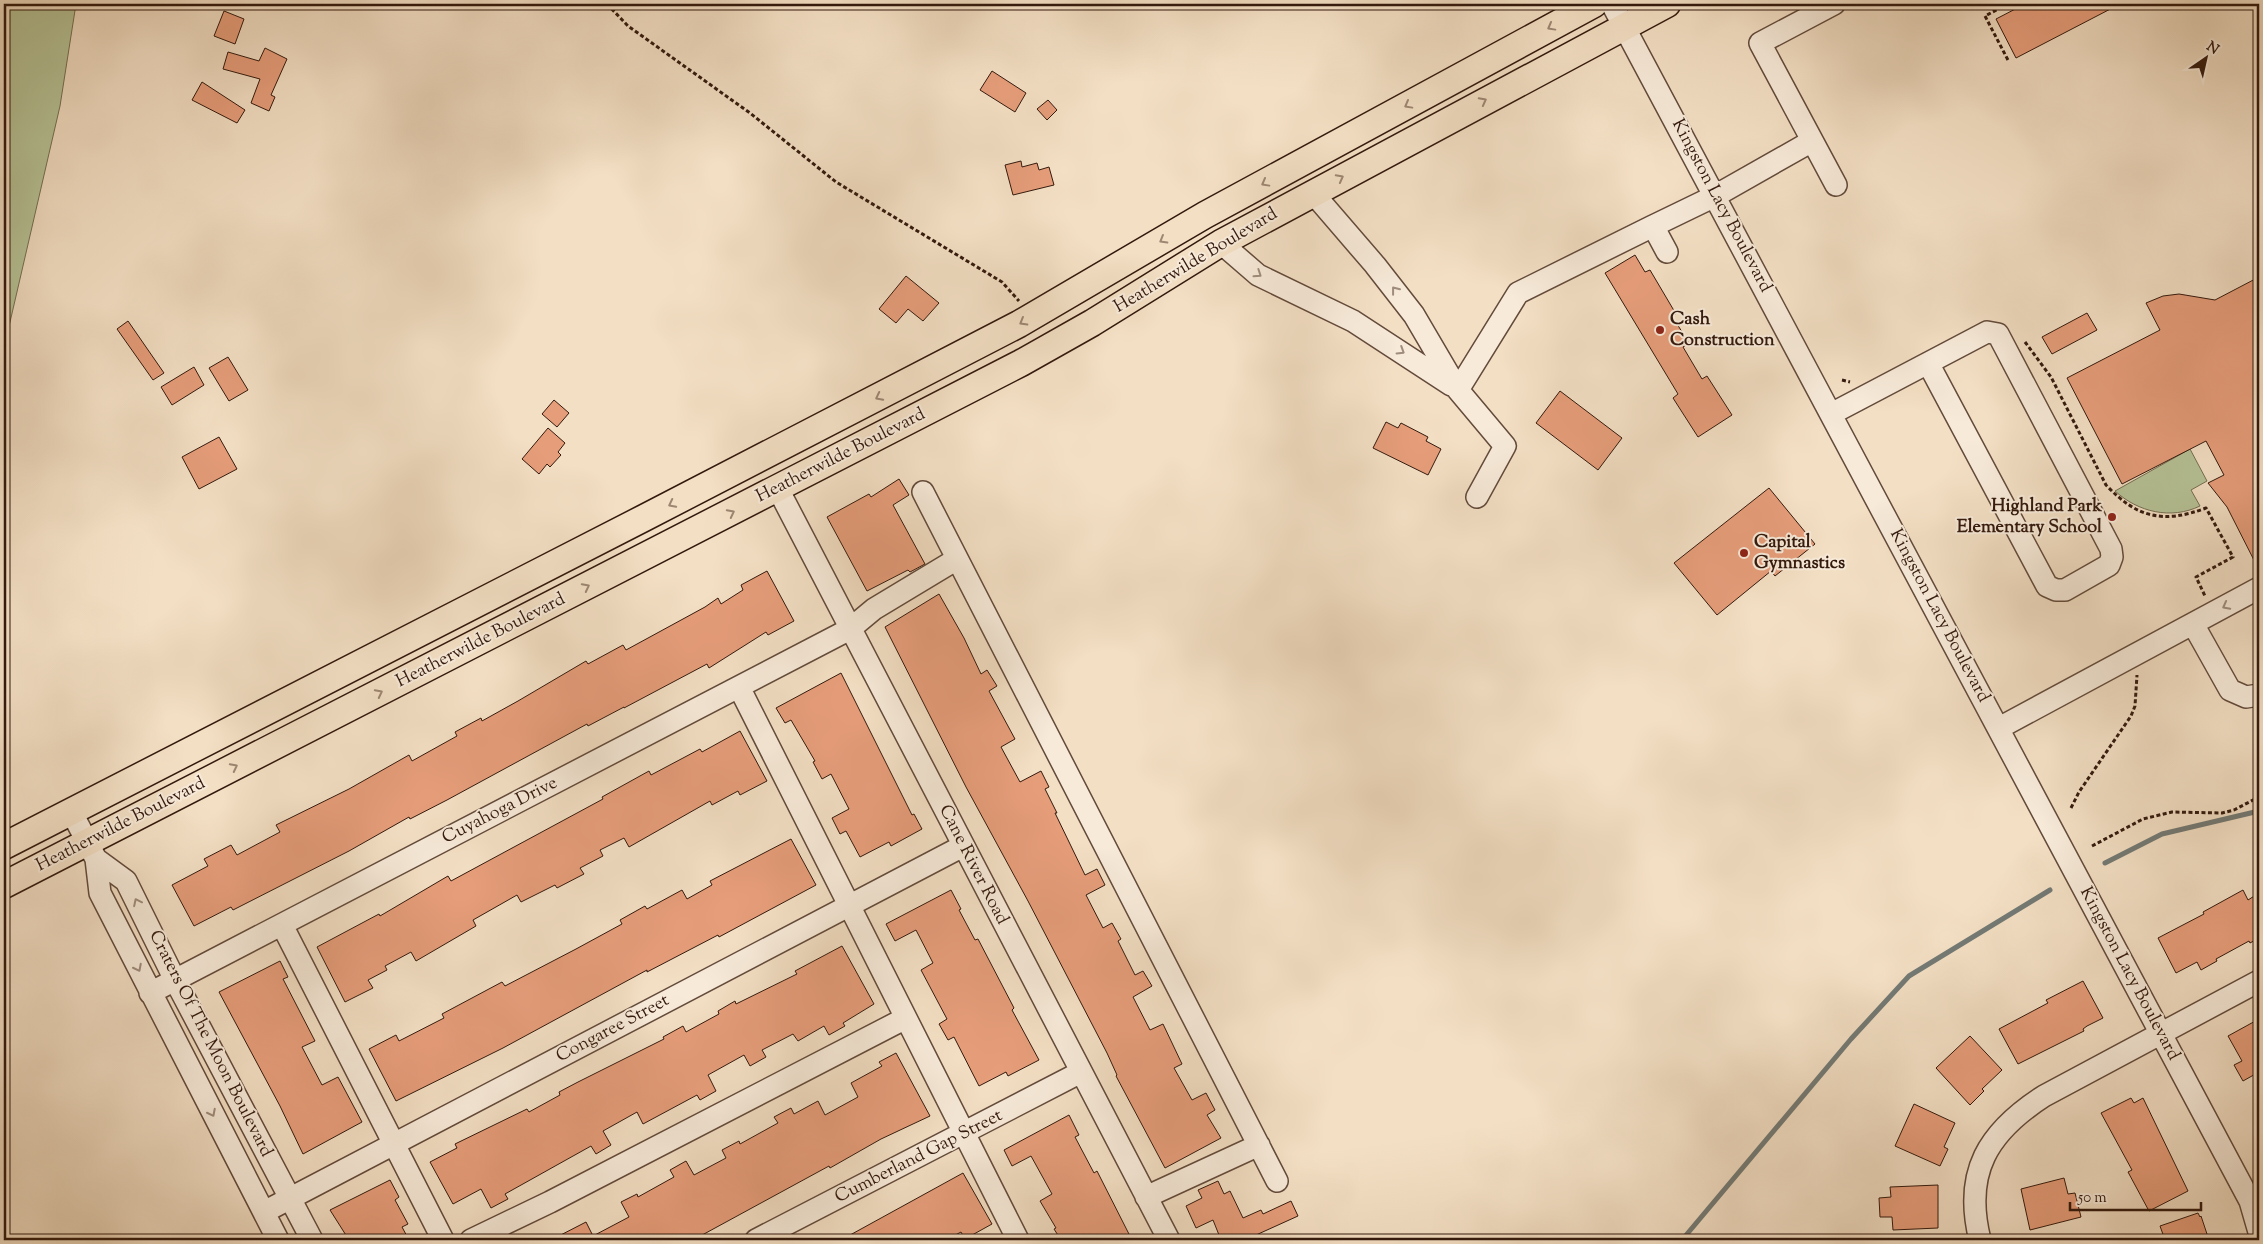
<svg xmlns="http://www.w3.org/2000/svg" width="2263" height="1244" font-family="'Sorts Mill Goudy',serif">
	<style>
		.green { fill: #b6c397; stroke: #746e52 }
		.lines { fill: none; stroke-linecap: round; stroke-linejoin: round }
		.stream { stroke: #737a75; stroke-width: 5 }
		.building { fill: #e69d7a; stroke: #33190d }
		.minor-casing { stroke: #634a3b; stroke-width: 24 }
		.major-casing { stroke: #33190d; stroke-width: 29 }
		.path { stroke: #33190d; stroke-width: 3; stroke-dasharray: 4 2.5; stroke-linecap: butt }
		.minor { stroke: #f7ead9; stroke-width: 21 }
		.major { stroke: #f3dfc4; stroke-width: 26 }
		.oneway { stroke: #9d8672 }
		.oneway2 { stroke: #9f8c7d }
		.poi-dot { fill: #8f2418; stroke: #f7ead9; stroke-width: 2 }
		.labels { text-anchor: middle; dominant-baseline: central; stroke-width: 4; stroke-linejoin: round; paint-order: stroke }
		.street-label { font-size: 18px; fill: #33190d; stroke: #f7ead9 }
		.poi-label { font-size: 18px; font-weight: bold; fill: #33190d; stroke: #f7ead9; text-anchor: start }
	</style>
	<rect width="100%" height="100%" fill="#f3dfc4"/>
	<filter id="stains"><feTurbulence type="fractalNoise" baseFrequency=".004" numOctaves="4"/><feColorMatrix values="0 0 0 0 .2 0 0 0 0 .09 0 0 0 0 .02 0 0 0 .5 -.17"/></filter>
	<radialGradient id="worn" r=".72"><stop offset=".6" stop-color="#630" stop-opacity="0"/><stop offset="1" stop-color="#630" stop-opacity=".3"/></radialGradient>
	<path class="green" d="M 4,4 L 76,4 L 60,106 L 4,348 Z
		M 2190,449 L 2207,481 L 2191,490 L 2200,506 C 2171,520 2138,512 2115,491 Z"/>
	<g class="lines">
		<path class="stream" d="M 2105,863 L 2162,834 L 2259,811
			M 1682,1240 L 1851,1039 L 1909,976 L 2050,890"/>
	</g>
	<path class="building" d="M 2025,4 L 2120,4 L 2016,58 L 1996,19 Z
		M 224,11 L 244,19 L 235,44 L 214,36 Z
		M 265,48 L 287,59 L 271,95 L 275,97 L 269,111 L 251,103 L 260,79 L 223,69 L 228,52 L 259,61 Z
		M 992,71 L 1026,93 L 1015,112 L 980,90 Z
		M 202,82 L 245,110 L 237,123 L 192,100 Z
		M 1048,100 L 1057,110 L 1047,120 L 1037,109 Z
		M 1021,161 L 1022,167 L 1037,163 L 1039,170 L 1049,167 L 1054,185 L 1013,195 L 1005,165 Z
		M 1635,255 L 1645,272 L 1650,270 L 1676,314 L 1672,316 L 1689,343 L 1683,347 L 1702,379 L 1707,376 L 1732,415 L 1698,437 L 1673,398 L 1678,394 L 1605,273 Z
		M 906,276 L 939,303 L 923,321 L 908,309 L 896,323 L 879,309 Z
		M 2259,277 L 2259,570 L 2227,507 L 2208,483 L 2224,475 L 2206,441 L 2122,484 L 2067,378 L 2160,330 L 2146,303 L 2163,296 L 2179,294 L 2215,300 Z
		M 2087,313 L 2097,330 L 2052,354 L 2042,337 Z
		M 128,321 L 164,373 L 153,380 L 117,329 Z
		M 228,357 L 248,390 L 229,401 L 209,368 Z
		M 194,367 L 204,385 L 172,405 L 161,387 Z
		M 1560,391 L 1622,438 L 1598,470 L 1536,423 Z
		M 554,400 L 569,413 L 557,427 L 542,414 Z
		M 1386,422 L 1398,428 L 1401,423 L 1428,437 L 1426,441 L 1441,449 L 1428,475 L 1373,448 Z
		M 548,428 L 565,443 L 558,452 L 561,455 L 550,467 L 547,464 L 539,474 L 522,459 Z
		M 219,437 L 237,469 L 199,489 L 182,457 Z
		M 899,479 L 909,495 L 893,505 L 925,564 L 910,572 L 908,570 L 867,591 L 827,517 L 869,494 L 871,497 Z
		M 1769,488 L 1815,544 L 1775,576 L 1771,571 L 1717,615 L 1674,563 Z
		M 767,571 L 794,621 L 768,635 L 766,632 L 709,668 L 707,664 L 624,708 L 624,707 L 588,726 L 587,724 L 447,800 L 410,819 L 409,817 L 349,851 L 233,910 L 231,907 L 194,926 L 172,885 L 208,866 L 204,859 L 231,845 L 237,855 L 280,832 L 276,825 L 349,789 L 409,755 L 412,761 L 457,736 L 455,732 L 481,718 L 482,721 L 518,701 L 586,661 L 588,664 L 623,645 L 626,650 L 705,607 L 718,598 L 721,604 L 743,590 L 741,585 Z
		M 939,594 L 964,638 L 981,674 L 987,670 L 997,686 L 989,691 L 1015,739 L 1001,747 L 1020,782 L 1041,771 L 1049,787 L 1045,789 L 1057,813 L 1055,813 L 1085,875 L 1097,869 L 1105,885 L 1086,895 L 1103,928 L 1112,923 L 1121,939 L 1118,941 L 1135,975 L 1143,971 L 1152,986 L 1133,997 L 1150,1030 L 1163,1024 L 1182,1064 L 1174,1068 L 1192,1100 L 1206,1093 L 1215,1110 L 1207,1115 L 1221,1138 L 1165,1168 L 1116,1076 L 1117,1075 L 1107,1053 L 1028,901 L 966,787 L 885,627 Z
		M 841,673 L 912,815 L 914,814 L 922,829 L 891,846 L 889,842 L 860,857 L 846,831 L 840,834 L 832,818 L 849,809 L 831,774 L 822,779 L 813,762 L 815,761 L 791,720 L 785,723 L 776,708 Z
		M 740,731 L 767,781 L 740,795 L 738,791 L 712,805 L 710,801 L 629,847 L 624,838 L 600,850 L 603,856 L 580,868 L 584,874 L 557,888 L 555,885 L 521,902 L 517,895 L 473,920 L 476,926 L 416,961 L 411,952 L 385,966 L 387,970 L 368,980 L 373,988 L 345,1002 L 317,947 L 379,914 L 380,916 L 448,876 L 451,881 L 603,799 L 602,797 L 649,771 L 651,775 L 700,749 L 702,752 Z
		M 791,839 L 816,885 L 719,937 L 718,935 L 647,972 L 647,970 L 503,1048 L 396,1101 L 369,1049 L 396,1035 L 399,1041 L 444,1018 L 442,1014 L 502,982 L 505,986 L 576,949 L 622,924 L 620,920 L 645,906 L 647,909 L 682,890 L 687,899 L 712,885 L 710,881 Z
		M 951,890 L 961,909 L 959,910 L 975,940 L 978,939 L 1014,1008 L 1012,1010 L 1039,1060 L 1008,1076 L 1006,1072 L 979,1086 L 954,1037 L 948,1040 L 939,1024 L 947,1019 L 921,970 L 933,963 L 916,930 L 895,941 L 886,924 Z
		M 2243,890 L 2248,900 L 2259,893 L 2259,938 L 2250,943 L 2249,941 L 2216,959 L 2217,961 L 2201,970 L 2197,962 L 2176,973 L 2158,938 L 2204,914 L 2203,912 Z
		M 842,946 L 874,1004 L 843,1023 L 845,1026 L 829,1035 L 824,1026 L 798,1041 L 793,1034 L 762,1050 L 766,1057 L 750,1066 L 744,1055 L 708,1075 L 716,1091 L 700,1100 L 697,1095 L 643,1124 L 637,1112 L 603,1131 L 611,1145 L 596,1154 L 591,1146 L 505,1194 L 508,1199 L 491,1208 L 481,1189 L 453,1204 L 430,1162 L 457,1148 L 455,1144 L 527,1109 L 529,1112 L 560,1095 L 559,1092 L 578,1082 L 664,1039 L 663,1037 L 683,1026 L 686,1032 L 719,1014 L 718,1011 L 735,1001 L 736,1004 L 797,974 L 795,971 Z
		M 280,961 L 288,977 L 283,979 L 315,1041 L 302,1047 L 322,1085 L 338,1077 L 362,1122 L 303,1154 L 280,1106 L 219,992 Z
		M 2083,981 L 2103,1018 L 2087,1026 L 2083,1029 L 2084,1031 L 2018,1064 L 1999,1029 L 2048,1003 L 2046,1000 Z
		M 2259,1019 L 2259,1072 L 2243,1081 L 2234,1065 L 2242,1061 L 2228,1036 Z
		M 1970,1036 L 2002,1070 L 1982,1089 L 1984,1091 L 1970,1105 L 1936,1068 Z
		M 896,1053 L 930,1116 L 881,1139 L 830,1168 L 829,1166 L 693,1240 L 551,1240 L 586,1222 L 593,1236 L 629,1217 L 621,1202 L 637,1194 L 638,1197 L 674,1177 L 670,1170 L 686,1161 L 694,1175 L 726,1158 L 722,1150 L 739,1141 L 740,1144 L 778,1123 L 774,1117 L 791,1108 L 794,1114 L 818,1101 L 825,1115 L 858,1097 L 851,1083 L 882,1066 L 879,1062 Z
		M 2131,1098 L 2134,1103 L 2143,1098 L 2188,1191 L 2149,1211 L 2128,1172 L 2132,1170 L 2101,1113 Z
		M 1914,1104 L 1955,1123 L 1944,1147 L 1948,1149 L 1940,1166 L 1895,1146 Z
		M 1069,1115 L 1079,1135 L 1075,1137 L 1094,1173 L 1097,1171 L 1132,1240 L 1061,1240 L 1054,1229 L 1056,1228 L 1040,1201 L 1052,1194 L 1031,1156 L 1012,1166 L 1004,1150 Z
		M 963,1173 L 992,1224 L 965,1239 L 961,1232 L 946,1240 L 841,1240 Z
		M 2064,1178 L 2068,1194 L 2075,1193 L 2081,1217 L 2030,1230 L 2021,1189 Z
		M 390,1180 L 399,1197 L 395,1200 L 408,1224 L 402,1227 L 409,1240 L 349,1240 L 330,1210 Z
		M 1218,1181 L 1224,1194 L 1230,1191 L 1243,1218 L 1261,1210 L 1263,1214 L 1291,1201 L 1298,1216 L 1245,1240 L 1221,1240 L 1213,1220 L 1196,1228 L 1186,1206 L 1202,1198 L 1198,1190 Z
		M 1938,1185 L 1938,1228 L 1893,1230 L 1892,1217 L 1880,1217 L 1879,1198 L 1891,1197 L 1890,1187 Z
		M 2198,1213 L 2200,1217 L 2201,1216 L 2209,1240 L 2165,1240 L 2160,1226 Z"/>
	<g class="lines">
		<g class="minor-casing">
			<path id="minor" d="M 1612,4 L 2250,1201 L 2259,1232
				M 1834,4 L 1760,43 L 1836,185
				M 1313,193 L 1375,265 L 1414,315 L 1458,390 L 1505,446 L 1477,497
				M 1653,226 L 1715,196 L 1812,141
				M 1221,243 L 1258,275 L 1353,321 L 1451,385
				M 1458,390 L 1518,293 L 1653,226 L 1667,252
				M 1831,414 L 1987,332 L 1998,334 L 2111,549 L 2112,557 L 2109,565 L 2065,590 L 2056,590 L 2047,586 L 1928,363
				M 778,489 L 1169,1240
				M 923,492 L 1277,1181
				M 2193,624 L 2230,690 L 2246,697 L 2259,695
				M 739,687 L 1018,1240
				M 1999,728 L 2259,588
				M 71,811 L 96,859 L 100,893 L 278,1240
				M 96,859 L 126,881 L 175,980 L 312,1240
				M 282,925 L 443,1240
				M 150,993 L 850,629 L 874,609 L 957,559
				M 1146,1197 L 1259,1145
				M 264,1212 L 963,846
				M 471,1240 L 550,1202 L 906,1018
				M 756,1240 L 1081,1072
				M 1980,1240 C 1963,1172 1988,1132 2044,1096 L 2259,981"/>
		</g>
		<g class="major-casing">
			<path id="major" d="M 4,846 L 644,518 L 1019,324 L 1205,215 L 1594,4
				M 4,885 L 1021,363 L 1092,323 L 1221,243 L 1667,4"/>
		</g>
		<path class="path" d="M 607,4 L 628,26 L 750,113 L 836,182 L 1002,282 L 1019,301
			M 2008,4 L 1985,16 L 2009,62
			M 2025,342 L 2051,377 L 2106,485 C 2137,518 2163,524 2206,508 L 2233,557 L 2196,577 L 2205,596
			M 1842,380 L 1850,382
			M 2071,808 L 2079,792 L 2131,716 L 2135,706 L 2137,675
			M 2092,846 L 2143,819 L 2172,812 L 2222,813 L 2234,810 L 2259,797"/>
		<use href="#minor" class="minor"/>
		<use href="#major" class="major"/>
	</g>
	<defs><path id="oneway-chevron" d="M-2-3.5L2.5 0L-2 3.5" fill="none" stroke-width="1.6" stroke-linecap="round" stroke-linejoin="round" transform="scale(1.25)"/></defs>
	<g class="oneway">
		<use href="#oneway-chevron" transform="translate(1551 27) rotate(151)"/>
		<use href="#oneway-chevron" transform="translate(1483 101) rotate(-28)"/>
		<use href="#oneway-chevron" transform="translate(1408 105) rotate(151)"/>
		<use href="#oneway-chevron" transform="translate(1340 178) rotate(-28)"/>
		<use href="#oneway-chevron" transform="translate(1265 183) rotate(151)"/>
		<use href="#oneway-chevron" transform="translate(1163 240) rotate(150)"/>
		<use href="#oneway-chevron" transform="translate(1023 322) rotate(150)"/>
		<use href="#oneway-chevron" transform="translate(879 397) rotate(153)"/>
		<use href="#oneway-chevron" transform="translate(672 504) rotate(153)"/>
		<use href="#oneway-chevron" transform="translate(731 513) rotate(-27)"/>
		<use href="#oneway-chevron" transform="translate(586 587) rotate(-27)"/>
		<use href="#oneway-chevron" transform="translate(379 693) rotate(-27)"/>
		<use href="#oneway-chevron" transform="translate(234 767) rotate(-27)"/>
	</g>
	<g class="oneway2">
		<use href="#oneway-chevron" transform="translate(1258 274) rotate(34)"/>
		<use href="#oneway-chevron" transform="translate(1395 290) rotate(-128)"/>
		<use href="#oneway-chevron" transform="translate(1401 351) rotate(32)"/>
		<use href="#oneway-chevron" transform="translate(2226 606) rotate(152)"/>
		<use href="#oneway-chevron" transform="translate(137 902) rotate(-116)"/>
		<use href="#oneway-chevron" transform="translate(138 968) rotate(63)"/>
		<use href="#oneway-chevron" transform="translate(212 1113) rotate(63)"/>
	</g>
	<g class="poi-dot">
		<circle cx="1660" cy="330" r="5"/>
		<circle cx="2112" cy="517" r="5"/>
		<circle cx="1744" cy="553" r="5"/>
	</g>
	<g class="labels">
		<g class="street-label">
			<text transform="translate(1721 206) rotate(62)">Kingston Lacy Boulevard</text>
			<text transform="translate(1196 261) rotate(-31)">Heatherwilde Boulevard</text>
			<text transform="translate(841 456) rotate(-27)">Heatherwilde Boulevard</text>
			<text transform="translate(1939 616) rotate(62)">Kingston Lacy Boulevard</text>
			<text transform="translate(481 641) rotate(-27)">Heatherwilde Boulevard</text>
			<text transform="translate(500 811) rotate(-27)">Cuyahoga Drive</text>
			<text transform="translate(121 825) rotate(-27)">Heatherwilde Boulevard</text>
			<text transform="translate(973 865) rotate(63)">Cane River Road</text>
			<text transform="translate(2129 974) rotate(62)">Kingston Lacy Boulevard</text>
			<text transform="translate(613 1029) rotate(-28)">Congaree Street</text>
			<text transform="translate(210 1044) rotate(63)">Craters Of The Moon Boulevard</text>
			<text transform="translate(919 1157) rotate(-27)">Cumberland Gap Street</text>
		</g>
		<g class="poi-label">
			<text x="1670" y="320">Cash<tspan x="1670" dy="21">Construction</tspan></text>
			<text x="2102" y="507" text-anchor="end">Highland Park<tspan x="2102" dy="21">Elementary School</tspan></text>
			<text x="1754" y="543">Capital<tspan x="1754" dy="21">Gymnastics</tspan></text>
		</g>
	</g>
	<rect width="2263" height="1244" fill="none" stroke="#f3dfc4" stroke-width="20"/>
	<rect x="5" y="5" width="2253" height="1234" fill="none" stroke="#33190d" stroke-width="2.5"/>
	<rect x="10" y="10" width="2243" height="1224" fill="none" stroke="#33190d"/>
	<g transform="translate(2206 58) rotate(34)" stroke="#f7ead9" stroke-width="4" paint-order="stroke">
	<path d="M0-4L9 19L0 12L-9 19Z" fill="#33190d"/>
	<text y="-8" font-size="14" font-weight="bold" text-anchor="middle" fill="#33190d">N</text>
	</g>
	<path d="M2070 1202v8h131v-8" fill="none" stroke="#33190d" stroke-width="2.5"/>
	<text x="2078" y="1202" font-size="15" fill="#33190d" stroke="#f7ead9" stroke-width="4" paint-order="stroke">50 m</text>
	<rect width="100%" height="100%" filter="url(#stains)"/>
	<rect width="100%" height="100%" fill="url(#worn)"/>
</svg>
